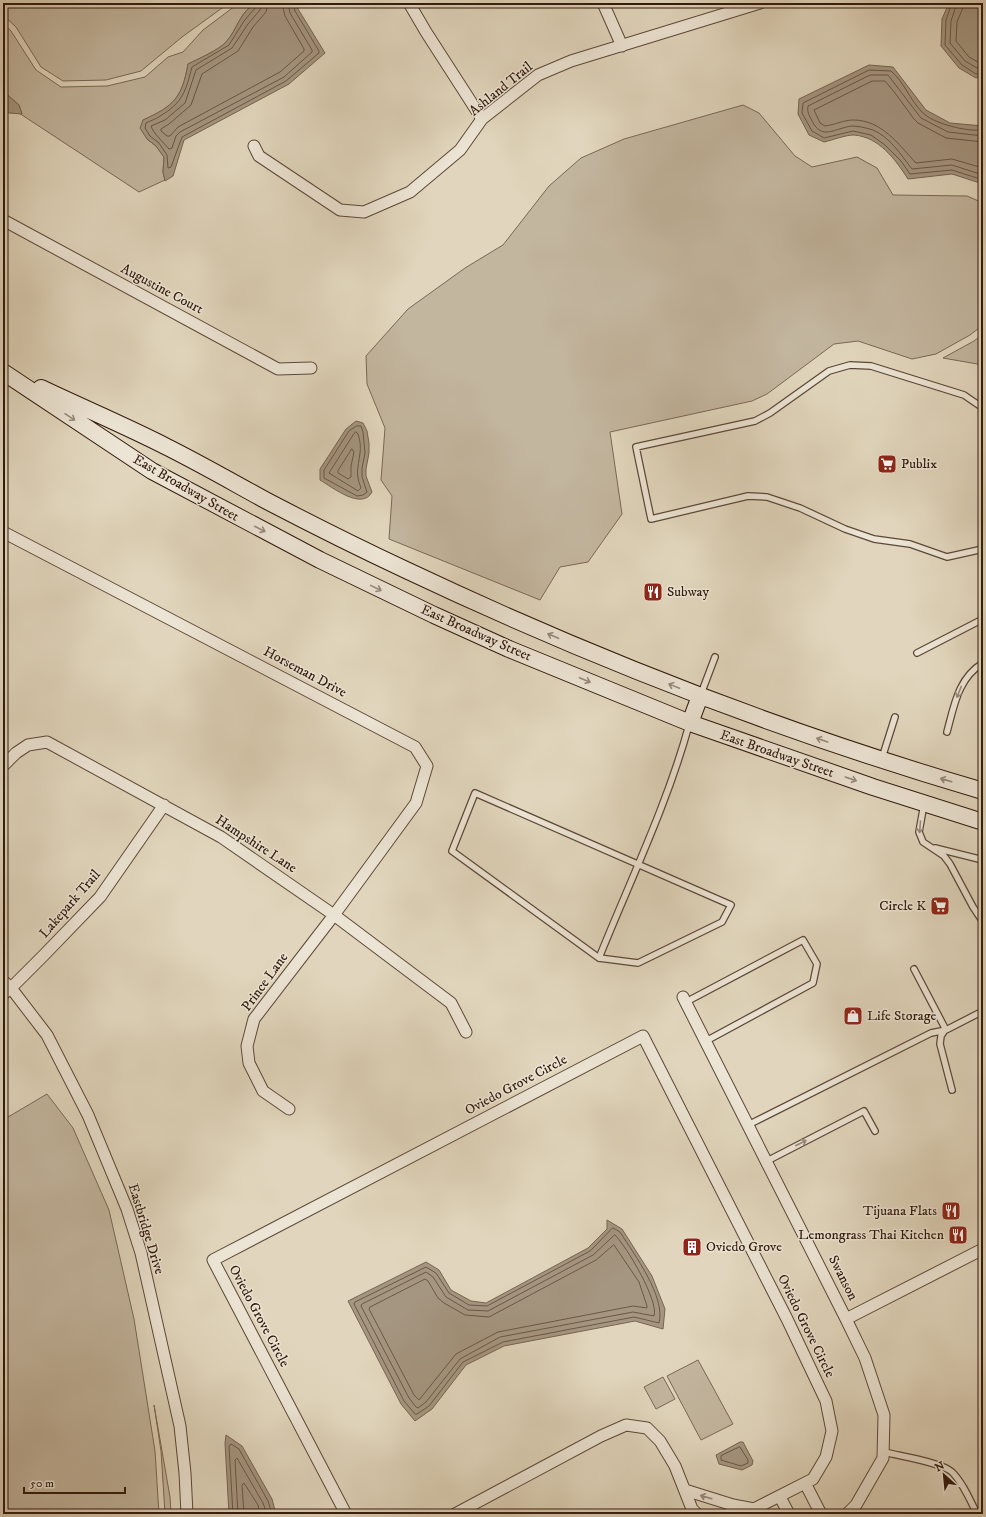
<svg xmlns="http://www.w3.org/2000/svg" width="986" height="1517" font-family="'IM FELL DW Pica',serif">
	<style>
		.green { fill: #c3b69f; stroke: #7a6856 }
		.water { fill: #a59681; stroke: #766452 }
		.lines { fill: none; stroke-linecap: round; stroke-linejoin: round }
		.shore { stroke: #6a5846; stroke-width: 1 }
		.service-casing { stroke: #5c4838; stroke-width: 8 }
		.minor-casing { stroke: #5c4838; stroke-width: 13 }
		.secondary-casing { stroke: #30190c; stroke-width: 18 }
		.service { stroke: #ece4d4; stroke-width: 5.5 }
		.minor { stroke: #ece4d4; stroke-width: 11 }
		.secondary { stroke: #ece4d4; stroke-width: 16 }
		.oneway { stroke: #97897a }
		.labels { text-anchor: middle; dominant-baseline: central; stroke-width: 3; stroke-linejoin: round; paint-order: stroke }
		.street-label { font-size: 14px; fill: #30190c; stroke: #ece4d4 }
		.poi-label { font-size: 14px; fill: #30190c; stroke: #ece4d4; text-anchor: start }
	</style>
	<rect width="100%" height="100%" fill="#e1d6bd"/>
	<filter id="stains"><feTurbulence type="fractalNoise" baseFrequency=".005" numOctaves="4"/><feColorMatrix values="0 0 0 0 .2 0 0 0 0 .09 0 0 0 0 .02 0 0 0 .5 -.17"/></filter>
	<radialGradient id="worn" r=".72"><stop offset=".6" stop-color="#630" stop-opacity="0"/><stop offset="1" stop-color="#630" stop-opacity=".3"/></radialGradient>
	<path class="green" d="M 3,3 L 229,3 L 182,37 L 141,71 L 106,80 L 63,81 L 41,67 L 16,27 L 3,15 Z
		M 239,3 L 257,3 C 240,10 238,29 226,42 C 219,50 198,59 188,64 C 182,98 174,106 143,120 L 147,139 L 156,146 L 164,157 L 163,172 L 165,180 L 139,192 L 19,113 L 22,114 L 19,105 L 3,91 L 3,23 L 11,31 L 36,70 L 61,87 L 107,86 L 145,77 L 168,57 L 183,52 L 203,30 Z
		M 743,105 L 759,113 L 795,156 L 812,167 L 857,157 L 877,168 L 893,195 L 967,196 L 983,203 L 983,325 L 970,335 L 936,354 L 912,359 L 858,341 L 834,344 L 767,394 L 752,401 L 610,432 L 622,514 L 588,562 L 560,567 L 540,600 L 389,539 L 392,496 L 381,480 L 385,428 L 367,384 L 366,356 L 408,309 L 465,268 L 503,245 L 549,186 L 581,158 L 624,139 Z
		M 983,334 L 983,365 L 943,358 L 974,341 Z
		M 47,1094 L 73,1128 L 109,1210 L 134,1319 L 155,1451 L 159,1514 L 3,1514 L 3,1120 Z
		M 698,1360 L 733,1424 L 701,1440 L 667,1376 Z
		M 663,1377 L 675,1399 L 656,1409 L 644,1387 Z
		M 154,1405 L 170,1497 L 171,1514 L 165,1514 L 161,1451 Z"/>
	<path class="water" d="M 257,3 L 297,3 L 298,9 L 325,53 L 289,84 L 184,140 L 173,176 L 165,181 L 163,172 L 164,157 L 156,146 L 147,139 L 140,128 L 143,120 C 174,106 182,98 188,64 C 198,59 219,50 226,42 C 238,29 240,10 257,3 Z
		M 949,3 L 983,3 L 983,76 L 976,78 L 959,68 L 941,46 L 942,19 Z
		M 869,65 L 893,67 L 926,110 L 950,123 L 983,126 L 983,184 L 952,174 L 908,179 C 895,159 879,137 854,135 C 845,135 833,140 824,142 L 809,135 L 798,114 L 799,99 Z
		M 3,91 L 19,105 L 22,114 L 9,113 L 3,110 Z
		M 356,421 L 363,423 L 367,431 L 369,443 L 369,453 L 366,469 L 366,476 L 372,492 C 362,511 332,487 320,480 L 320,469 L 346,429 Z
		M 607,1220 L 622,1229 L 652,1276 L 665,1309 L 663,1329 L 635,1321 L 504,1346 L 466,1365 L 432,1409 L 415,1421 L 401,1404 L 348,1301 L 426,1262 L 439,1270 L 451,1290 L 471,1301 L 486,1303 L 588,1248 L 607,1229 Z
		M 226,1435 L 242,1446 L 272,1499 L 276,1514 L 229,1514 L 225,1443 Z
		M 740,1442 L 743,1442 L 753,1461 L 752,1465 L 742,1470 L 719,1464 L 716,1455 Z"/>
	<g class="lines">
		<path class="shore" d="M 257,3 L 256,7 L 244,21 L 229,45 L 192,67 C 186,90 183,103 160,116 C 156,119 150,121 146,123 L 145,128 L 150,136 L 159,143 L 167,155 L 168,168 L 171,167 L 182,137 L 286,81 L 319,53 L 319,51 L 295,11 L 293,3
			M 262,3 L 260,10 L 248,24 L 232,48 L 196,70 L 185,103 L 165,120 L 151,126 C 153,133 164,143 169,149 L 172,148 L 176,136 L 180,132 L 284,77 L 312,52 L 312,50 L 290,13 L 288,3
			M 268,3 L 266,12 L 253,27 L 238,51 L 202,74 L 191,105 L 169,124 L 161,129 L 161,131 L 167,136 L 170,136 L 178,127 L 280,72 L 304,51 L 304,49 L 285,16 L 282,3
			M 952,3 L 946,20 L 945,45 L 962,65 L 976,74 L 983,73
			M 957,3 L 951,21 L 950,43 L 965,61 L 977,68 L 983,68
			M 963,3 L 962,10 L 957,22 L 956,41 L 969,57 L 978,62 L 983,62
			M 983,130 C 968,132 933,124 922,112 C 910,100 904,82 891,71 L 869,70 L 803,103 L 802,113 L 812,131 L 824,138 L 853,131 L 871,135 L 885,145 L 901,161 L 910,174 L 952,170 L 983,180
			M 983,136 L 948,132 L 921,118 L 888,75 L 870,75 L 808,106 C 807,112 809,115 812,121 C 822,141 835,128 852,126 C 858,126 867,128 873,130 C 890,137 901,155 912,169 L 952,165 L 983,175
			M 983,142 L 946,138 L 918,123 L 914,119 L 895,93 L 885,81 L 872,81 L 814,110 L 820,123 L 825,126 C 834,125 844,120 853,120 C 882,120 898,144 916,163 L 952,159 L 983,168
			M 357,426 L 361,426 L 363,432 L 365,453 L 362,468 L 362,477 L 367,492 L 363,495 L 357,496 L 324,478 L 324,470 L 349,431 Z
			M 356,432 L 358,434 C 360,440 361,447 360,453 C 358,470 355,472 361,488 L 358,491 L 329,473 L 353,435 Z
			M 352,449 L 354,452 L 351,466 L 351,477 L 348,479 L 338,473 L 338,471 Z
			M 613,1228 L 620,1232 C 634,1254 666,1297 659,1323 L 634,1317 L 503,1342 L 463,1362 L 429,1406 L 417,1414 L 415,1414 L 404,1401 L 354,1304 L 355,1302 L 426,1267 L 436,1273 L 449,1293 L 469,1305 L 487,1306 L 590,1251 Z
			M 615,1235 C 627,1247 659,1301 654,1316 L 633,1312 L 500,1337 L 460,1359 L 426,1402 L 418,1408 L 416,1407 L 409,1398 L 361,1306 L 362,1304 L 426,1272 L 433,1277 L 446,1297 L 468,1310 L 488,1311 L 593,1255 Z
			M 614,1245 L 639,1282 L 647,1306 L 647,1308 L 633,1306 L 498,1332 L 456,1354 L 419,1400 L 414,1395 L 369,1309 L 370,1307 L 425,1279 L 428,1281 L 438,1298 L 444,1303 L 465,1315 L 489,1317 L 596,1260 Z
			M 740,1447 L 748,1460 L 748,1463 L 741,1466 L 721,1460 L 721,1456 Z
			M 233,1514 L 229,1446 L 231,1444 L 239,1449 L 268,1501 L 272,1514
			M 238,1514 L 235,1460 L 237,1458 L 263,1503 L 267,1514
			M 244,1514 L 242,1485 L 244,1483 L 258,1505 L 260,1514"/>
		<g class="service-casing">
			<path id="service" d="M 983,408 L 964,395 L 871,366 L 850,365 L 829,371 L 770,413 L 755,421 L 636,447 L 651,519 L 748,496 L 767,497 L 800,508 L 845,529 L 874,539 L 910,544 L 947,557 L 983,549
				M 917,653 L 983,619
				M 701,694 L 715,657
				M 947,732 C 954,706 958,678 983,663
				M 882,758 L 895,717
				M 924,804 L 919,832 L 923,842 L 944,856 L 950,864 L 973,907 L 983,922
				M 935,848 L 983,860
				M 599,958 L 638,963 L 722,922 L 731,905 L 475,793 L 452,851 L 599,958 C 630,881 667,805 689,725
				M 914,969 L 946,1030
				M 686,1002 L 803,940 L 817,964 L 813,983 L 706,1041
				M 945,1030 L 941,1036 L 940,1044 L 952,1090
				M 748,1125 L 931,1033 L 946,1030 L 983,1011
				M 767,1161 L 864,1111 L 875,1131
				M 884,1452 C 899,1456 941,1462 952,1472 C 963,1483 970,1500 977,1514"/>
		</g>
		<g class="minor-casing">
			<path id="minor" d="M 409,3 L 426,32 L 482,119
				M 603,3 L 622,46
				M 254,146 L 259,156 L 340,210 L 364,212 L 410,192 L 460,150 L 482,119 L 538,75 L 571,61 L 760,3
				M 3,220 L 278,369 L 311,368
				M 3,532 L 415,747 L 427,766 L 416,803 L 334,915 L 254,1019 L 247,1046 L 249,1063 L 263,1091 L 289,1109
				M 3,766 L 16,753 L 28,745 L 47,742 L 221,837 L 334,915 L 451,1003 L 466,1032
				M 3,981 L 11,988 L 47,1035 L 88,1115 L 127,1209 L 141,1253 L 180,1426 L 185,1473 L 187,1514
				M 3,994 L 11,988 L 44,955 L 100,897 L 164,805
				M 683,997 L 846,1319 L 865,1358 L 884,1415 L 883,1458 L 856,1505 L 847,1514
				M 846,1319 L 983,1249
				M 805,1483 L 821,1514
				M 685,1490 L 733,1505 L 754,1509
				M 780,1497 L 789,1514
				M 346,1514 L 213,1260 L 643,1036 L 787,1319 L 826,1401 L 832,1431 L 826,1457 L 813,1479 L 744,1514
				M 455,1514 L 601,1436 L 626,1425 L 647,1428 L 660,1441 L 675,1466 L 692,1509 L 697,1514"/>
		</g>
		<g class="secondary-casing">
			<path id="secondary" d="M 3,372 L 152,471 L 320,560 L 434,615 L 509,649 L 690,723 L 873,787 L 983,822
				M 41,388 C 83,408 126,426 167,447 C 201,464 234,483 267,501 C 313,525 359,548 406,570 C 592,658 785,733 983,791
				M 690,723 L 700,696"/>
		</g>
		<use href="#service" class="service"/>
		<use href="#minor" class="minor"/>
		<use href="#secondary" class="secondary"/>
	</g>
	<defs><path id="oneway-shaft" d="M-6 0H5M1.5-3L5.5 0L1.5 3" fill="none" stroke-width="1.6" stroke-linecap="round" stroke-linejoin="round"/></defs>
	<g class="oneway">
		<use href="#oneway-shaft" transform="translate(70 417) rotate(34)"/>
		<use href="#oneway-shaft" transform="translate(260 529) rotate(27)"/>
		<use href="#oneway-shaft" transform="translate(376 588) rotate(26)"/>
		<use href="#oneway-shaft" transform="translate(553 636) rotate(-157)"/>
		<use href="#oneway-shaft" transform="translate(585 680) rotate(23)"/>
		<use href="#oneway-shaft" transform="translate(674 686) rotate(-158)"/>
		<use href="#oneway-shaft" transform="translate(959 692) rotate(112)"/>
		<use href="#oneway-shaft" transform="translate(822 740) rotate(-161)"/>
		<use href="#oneway-shaft" transform="translate(851 779) rotate(19)"/>
		<use href="#oneway-shaft" transform="translate(946 780) rotate(-164)"/>
		<use href="#oneway-shaft" transform="translate(920 827) rotate(94)"/>
		<use href="#oneway-shaft" transform="translate(801 1143) rotate(-27)"/>
		<use href="#oneway-shaft" transform="translate(706 1497) rotate(-164)"/>
	</g>
	<defs>
		<g id="supermarket-square" transform="scale(1)"><rect x="-9" y="-9" width="18" height="18" rx="4" fill="#8f2418" stroke="#ece4d4"/><path d="M-6-5.5h2.5l.6 2H6L4.5 2H-2.5L-4.4-4H-6ZM-1.5 3.2a1.3 1.3 0 1 0 .1 0ZM3 3.2a1.3 1.3 0 1 0 .1 0Z" fill="#fff"/></g>
		<g id="restaurant-square" transform="scale(1)"><rect x="-9" y="-9" width="18" height="18" rx="4" fill="#8f2418" stroke="#ece4d4"/><path d="M-5-6h1v4h1v-4h1v4h1v-4h1v5L-1.5 .5V6h-2V.5L-5-1ZM5-6V6H3V1.5H1.5Q1.5-4 5-6Z" fill="#fff"/></g>
		<g id="shop-square" transform="scale(1)"><rect x="-9" y="-9" width="18" height="18" rx="4" fill="#8f2418" stroke="#ece4d4"/><path d="M-5-2.5h2.3a2.7 3.5 0 0 1 5.4 0H5L5.5 6h-11ZM-1.5-2.5h3a1.5 2.3 0 0 0-3 0Z" fill="#fff"/></g>
		<g id="building-square" transform="scale(1)"><rect x="-9" y="-9" width="18" height="18" rx="4" fill="#8f2418" stroke="#ece4d4"/><path d="M-4-6H4V6H1V3H-1V6H-4ZM-2.5-4.3h1.7v1.8h-1.7ZM.8-4.3h1.7v1.8H.8ZM-2.5-1h1.7V.8h-1.7ZM.8-1h1.7V.8H.8Z" fill="#fff"/></g>
	</defs>
	<g fill-rule="evenodd">
		<use href="#supermarket-square" x="887" y="464"/>
		<use href="#restaurant-square" x="653" y="592"/>
		<use href="#supermarket-square" x="940" y="906"/>
		<use href="#shop-square" x="853" y="1016"/>
		<use href="#restaurant-square" x="951" y="1211"/>
		<use href="#restaurant-square" x="958" y="1235"/>
		<use href="#building-square" x="692" y="1247"/>
	</g>
	<g class="labels">
		<g class="street-label">
			<text transform="translate(501 89) rotate(-39)">Ashland Trail</text>
			<text transform="translate(162 289) rotate(28)">Augustine Court</text>
			<text transform="translate(186 488) rotate(30)">East Broadway Street</text>
			<text transform="translate(476 633) rotate(24)">East Broadway Street</text>
			<text transform="translate(305 672) rotate(28)">Horseman Drive</text>
			<text transform="translate(777 754) rotate(19)">East Broadway Street</text>
			<text transform="translate(256 844) rotate(33)">Hampshire Lane</text>
			<text transform="translate(70 904) rotate(-49)">Lakepark Trail</text>
			<text transform="translate(265 982) rotate(-54)">Prince Lane</text>
			<text transform="translate(516 1085) rotate(-28)">Oviedo Grove Circle</text>
			<text transform="translate(146 1229) rotate(73)">Eastbridge Drive</text>
			<text transform="translate(843 1278) rotate(63)">Swanson</text>
			<text transform="translate(259 1316) rotate(62)">Oviedo Grove Circle</text>
			<text transform="translate(806 1326) rotate(64)">Oviedo Grove Circle</text>
		</g>
		<g class="poi-label">
			<text x="901" y="464">Publix</text>
			<text x="667" y="592">Subway</text>
			<text x="926" y="906" text-anchor="end">Circle K</text>
			<text x="867" y="1016">Life Storage</text>
			<text x="937" y="1211" text-anchor="end">Tijuana Flats</text>
			<text x="944" y="1235" text-anchor="end">Lemongrass Thai Kitchen</text>
			<text x="706" y="1247">Oviedo Grove</text>
		</g>
	</g>
	<rect width="986" height="1517" fill="none" stroke="#e1d6bd" stroke-width="16"/>
	<rect x="4" y="4" width="978" height="1509" fill="none" stroke="#30190c" stroke-width="2"/>
	<rect x="8" y="8" width="970" height="1501" fill="none" stroke="#30190c"/>
	<g transform="translate(944 1475) rotate(333)" stroke="#ece4d4" stroke-width="3" paint-order="stroke">
	<path d="M0-3L7 15L0 10L-7 15Z" fill="#30190c"/>
	<text y="-6" font-size="11" font-weight="bold" text-anchor="middle" fill="#30190c">N</text>
	</g>
	<path d="M24 1487v6h101v-6" fill="none" stroke="#30190c" stroke-width="2"/>
	<text x="30" y="1487" font-size="12" fill="#30190c" stroke="#ece4d4" stroke-width="3" paint-order="stroke">50 m</text>
	<rect width="100%" height="100%" filter="url(#stains)"/>
	<rect width="100%" height="100%" fill="url(#worn)"/>
</svg>
